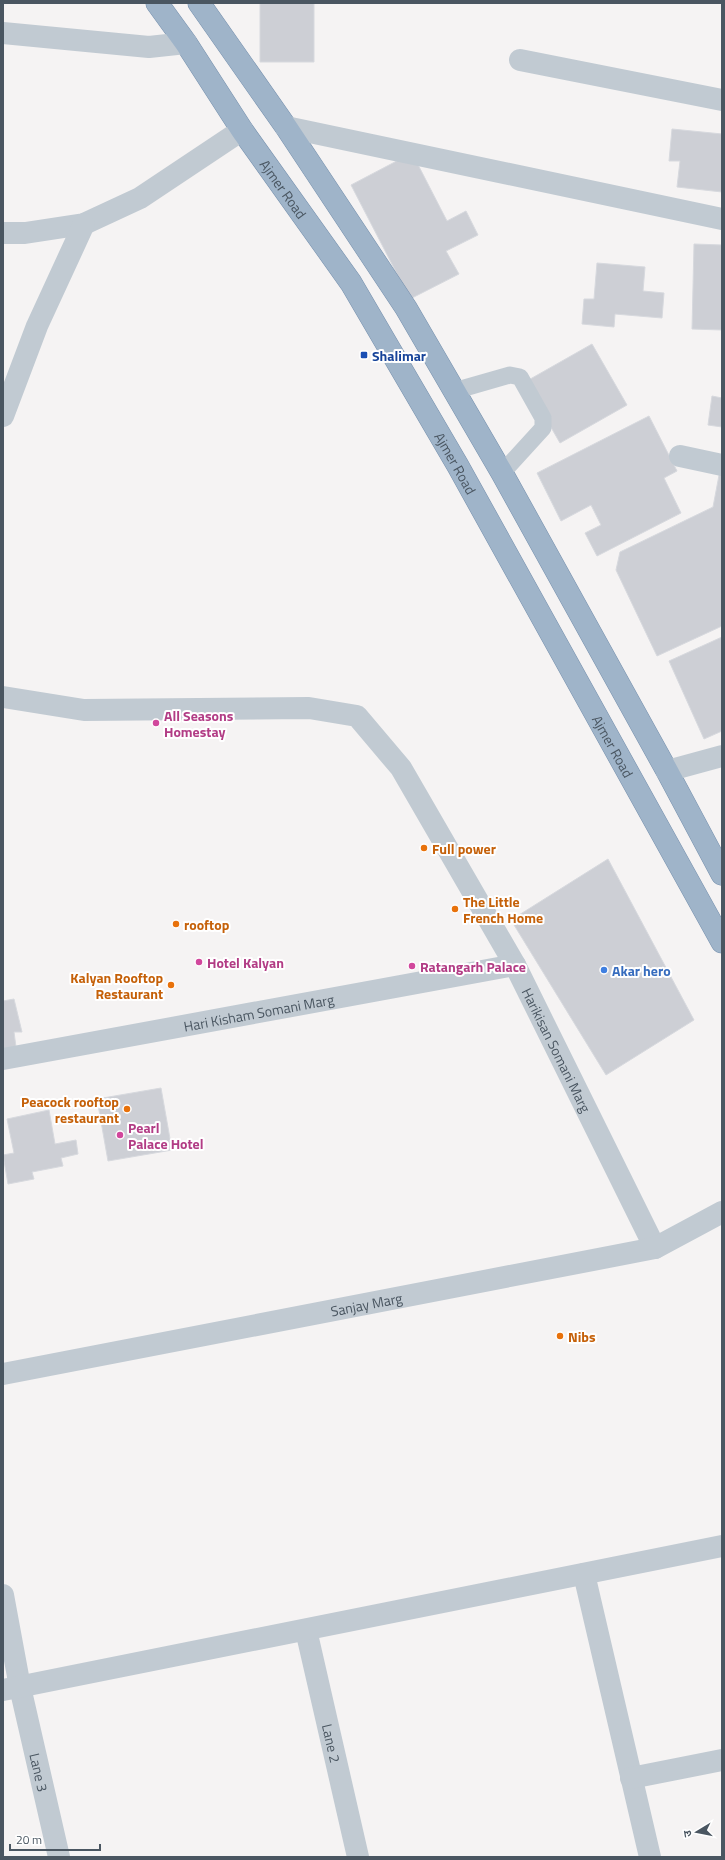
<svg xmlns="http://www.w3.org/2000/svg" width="725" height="1860" font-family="'Titillium Web','Noto Sans Devanagari',sans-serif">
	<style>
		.building { fill: #cdcfd5; stroke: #d7d9de }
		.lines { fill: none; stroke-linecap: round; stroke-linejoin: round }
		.trunk-casing { stroke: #7690ad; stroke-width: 23 }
		.service { stroke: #c1cad2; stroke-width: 17 }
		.minor { stroke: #c1cad2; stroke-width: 22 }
		.trunk { stroke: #9fb4c9; stroke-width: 22 }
		.transit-dot { fill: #1a4fb4; stroke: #fff; stroke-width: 1.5 }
		.hotel-dot { fill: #d1479c; stroke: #fff; stroke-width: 1.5 }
		.food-dot { fill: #e8710a; stroke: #fff; stroke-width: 1.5 }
		.shop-dot { fill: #3f7fe0; stroke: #fff; stroke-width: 1.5 }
		.labels { text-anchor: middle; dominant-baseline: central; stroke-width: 4; stroke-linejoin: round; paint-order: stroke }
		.street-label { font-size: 14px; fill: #4a5661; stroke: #fff }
		.transit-label { font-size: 14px; font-weight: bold; fill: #164399; stroke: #fff; text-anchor: start }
		.hotel-label { font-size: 14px; font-weight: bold; fill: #b23c85; stroke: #fff; text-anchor: start }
		.food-label { font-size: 14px; font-weight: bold; fill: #c56008; stroke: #fff; text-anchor: start }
		.shop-label { font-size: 14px; font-weight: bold; fill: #366cbe; stroke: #fff; text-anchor: start }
	</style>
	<rect width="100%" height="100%" fill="#f5f3f3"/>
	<path class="building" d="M 260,3 L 314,3 L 314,62 L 260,62 Z
		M 672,129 L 722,134 L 722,192 L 677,187 L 680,161 L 669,161 Z
		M 412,153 L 447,221 L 466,211 L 478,235 L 446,251 L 459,274 L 410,299 L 351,185 Z
		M 694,244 L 722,245 L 722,330 L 692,329 Z
		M 597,263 L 645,267 L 643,291 L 664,293 L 662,318 L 615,314 L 614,327 L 582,324 L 584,299 L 594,299 Z
		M 592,344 L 627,405 L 560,443 L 525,382 Z
		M 712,396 L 722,398 L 722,427 L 708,425 Z
		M 649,416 L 677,471 L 664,478 L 681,513 L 597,556 L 585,533 L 601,525 L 591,505 L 561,521 L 537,473 Z
		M 720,470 L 722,470 L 722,626 L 657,656 L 616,570 L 620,552 L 713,507 Z
		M 722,637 L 722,731 L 704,739 L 669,661 Z
		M 608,859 L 694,1020 L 606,1075 L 511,920 Z
		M 14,999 L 22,1032 L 14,1032 L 16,1047 L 3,1049 L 3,1001 Z
		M 161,1088 L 172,1150 L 108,1161 L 97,1099 Z
		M 49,1110 L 55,1144 L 76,1140 L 78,1154 L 61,1158 L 63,1166 L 32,1172 L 34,1179 L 8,1184 L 3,1155 L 14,1153 L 7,1119 Z"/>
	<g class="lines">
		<g class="trunk-casing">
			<g id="trunk">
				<path id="s6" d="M 157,3 L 186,43 L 242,130 L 351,283 L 458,466 L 722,942"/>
				<path d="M 199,3 L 286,127 L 406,308 L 502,473 L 667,771 L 722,874"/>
			</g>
		</g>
		<path class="service" d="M 454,391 L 510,375 L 520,377 L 543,418 L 543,428 L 502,473"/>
		<g class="minor">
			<path d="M 3,33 L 149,47 L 186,43"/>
			<path d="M 520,60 L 722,100"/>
			<path d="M 286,127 L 722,219"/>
			<path d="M 3,233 L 25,233 L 84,224 L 140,198 L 242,130"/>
			<path d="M 3,416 L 37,326 L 84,224"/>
			<path d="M 680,456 L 722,465"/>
			<path id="s1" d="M 3,697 L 84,710 L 309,708 L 357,716 L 401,768 L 515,965 L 655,1248"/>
			<path d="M 667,771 L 722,756"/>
			<path id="s2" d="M 3,1059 L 515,965"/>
			<path id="s3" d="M 3,1374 L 655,1248 L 722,1212"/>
			<path d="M 584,1574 L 650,1857"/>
			<path id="s4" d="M 3,1595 L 20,1687 L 59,1857"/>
			<path id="s5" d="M 306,1630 L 358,1857"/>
			<path d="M 3,1690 L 722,1546"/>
			<path d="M 631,1778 L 722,1760"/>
		</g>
		<use href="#trunk" class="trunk"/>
	</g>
	<rect class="transit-dot" x="360" y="351" width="8" height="8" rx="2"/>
	<g class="hotel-dot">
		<circle cx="156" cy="723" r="4"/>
		<circle cx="199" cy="962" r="4"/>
		<circle cx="412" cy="966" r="4"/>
		<circle cx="120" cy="1135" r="4"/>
	</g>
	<g class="food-dot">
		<circle cx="424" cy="848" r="4"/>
		<circle cx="455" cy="909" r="4"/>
		<circle cx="176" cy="924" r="4"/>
		<circle cx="171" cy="985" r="4"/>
		<circle cx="127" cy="1109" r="4"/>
		<circle cx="560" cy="1336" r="4"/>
	</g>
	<circle class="shop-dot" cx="604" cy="970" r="4"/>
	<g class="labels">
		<g class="street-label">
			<text stroke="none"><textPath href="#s6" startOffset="225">Ajmer Road</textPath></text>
			<text stroke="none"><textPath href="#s6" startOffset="549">Ajmer Road</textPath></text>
			<text stroke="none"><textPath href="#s6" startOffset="873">Ajmer Road</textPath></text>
			<text stroke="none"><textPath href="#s2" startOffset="260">Hari Kisham Somani Marg</textPath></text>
			<text stroke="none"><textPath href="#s1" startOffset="746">Harikisan Somani Marg</textPath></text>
			<text stroke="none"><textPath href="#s3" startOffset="370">Sanjay Marg</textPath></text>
			<text stroke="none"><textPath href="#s5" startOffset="116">Lane 2</textPath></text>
			<text stroke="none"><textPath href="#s4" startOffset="181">Lane 3</textPath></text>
		</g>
		<g class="transit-label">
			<text x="372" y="355">Shalimar</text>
		</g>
		<g class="hotel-label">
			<text x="164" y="715">All Seasons<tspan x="164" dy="16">Homestay</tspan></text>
			<text x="207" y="962">Hotel Kalyan</text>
			<text x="420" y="966">Ratangarh Palace</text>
			<text x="128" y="1127">Pearl<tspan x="128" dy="16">Palace Hotel</tspan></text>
		</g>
		<g class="food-label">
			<text x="432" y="848">Full power</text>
			<text x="463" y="901">The Little<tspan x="463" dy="16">French Home</tspan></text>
			<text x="184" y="924">rooftop</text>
			<text x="163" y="977" text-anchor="end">Kalyan Rooftop<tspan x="163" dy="16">Restaurant</tspan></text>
			<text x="119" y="1101" text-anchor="end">Peacock rooftop<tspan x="119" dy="16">restaurant</tspan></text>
			<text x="568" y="1336">Nibs</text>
		</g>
		<g class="shop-label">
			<text x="612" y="970">Akar hero</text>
		</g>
	</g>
	<rect width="725" height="1860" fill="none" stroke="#4a5661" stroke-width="8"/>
	<g transform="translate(697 1832) rotate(260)" stroke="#ffffff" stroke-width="3" paint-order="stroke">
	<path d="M0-3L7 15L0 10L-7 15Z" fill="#4a5661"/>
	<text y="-6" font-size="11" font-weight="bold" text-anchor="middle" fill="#4a5661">उ</text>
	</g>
	<path d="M10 1844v6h90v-6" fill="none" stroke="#4a5661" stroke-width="2"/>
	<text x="16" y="1844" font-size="12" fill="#4a5661" stroke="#ffffff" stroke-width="3" paint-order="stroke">20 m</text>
</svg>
